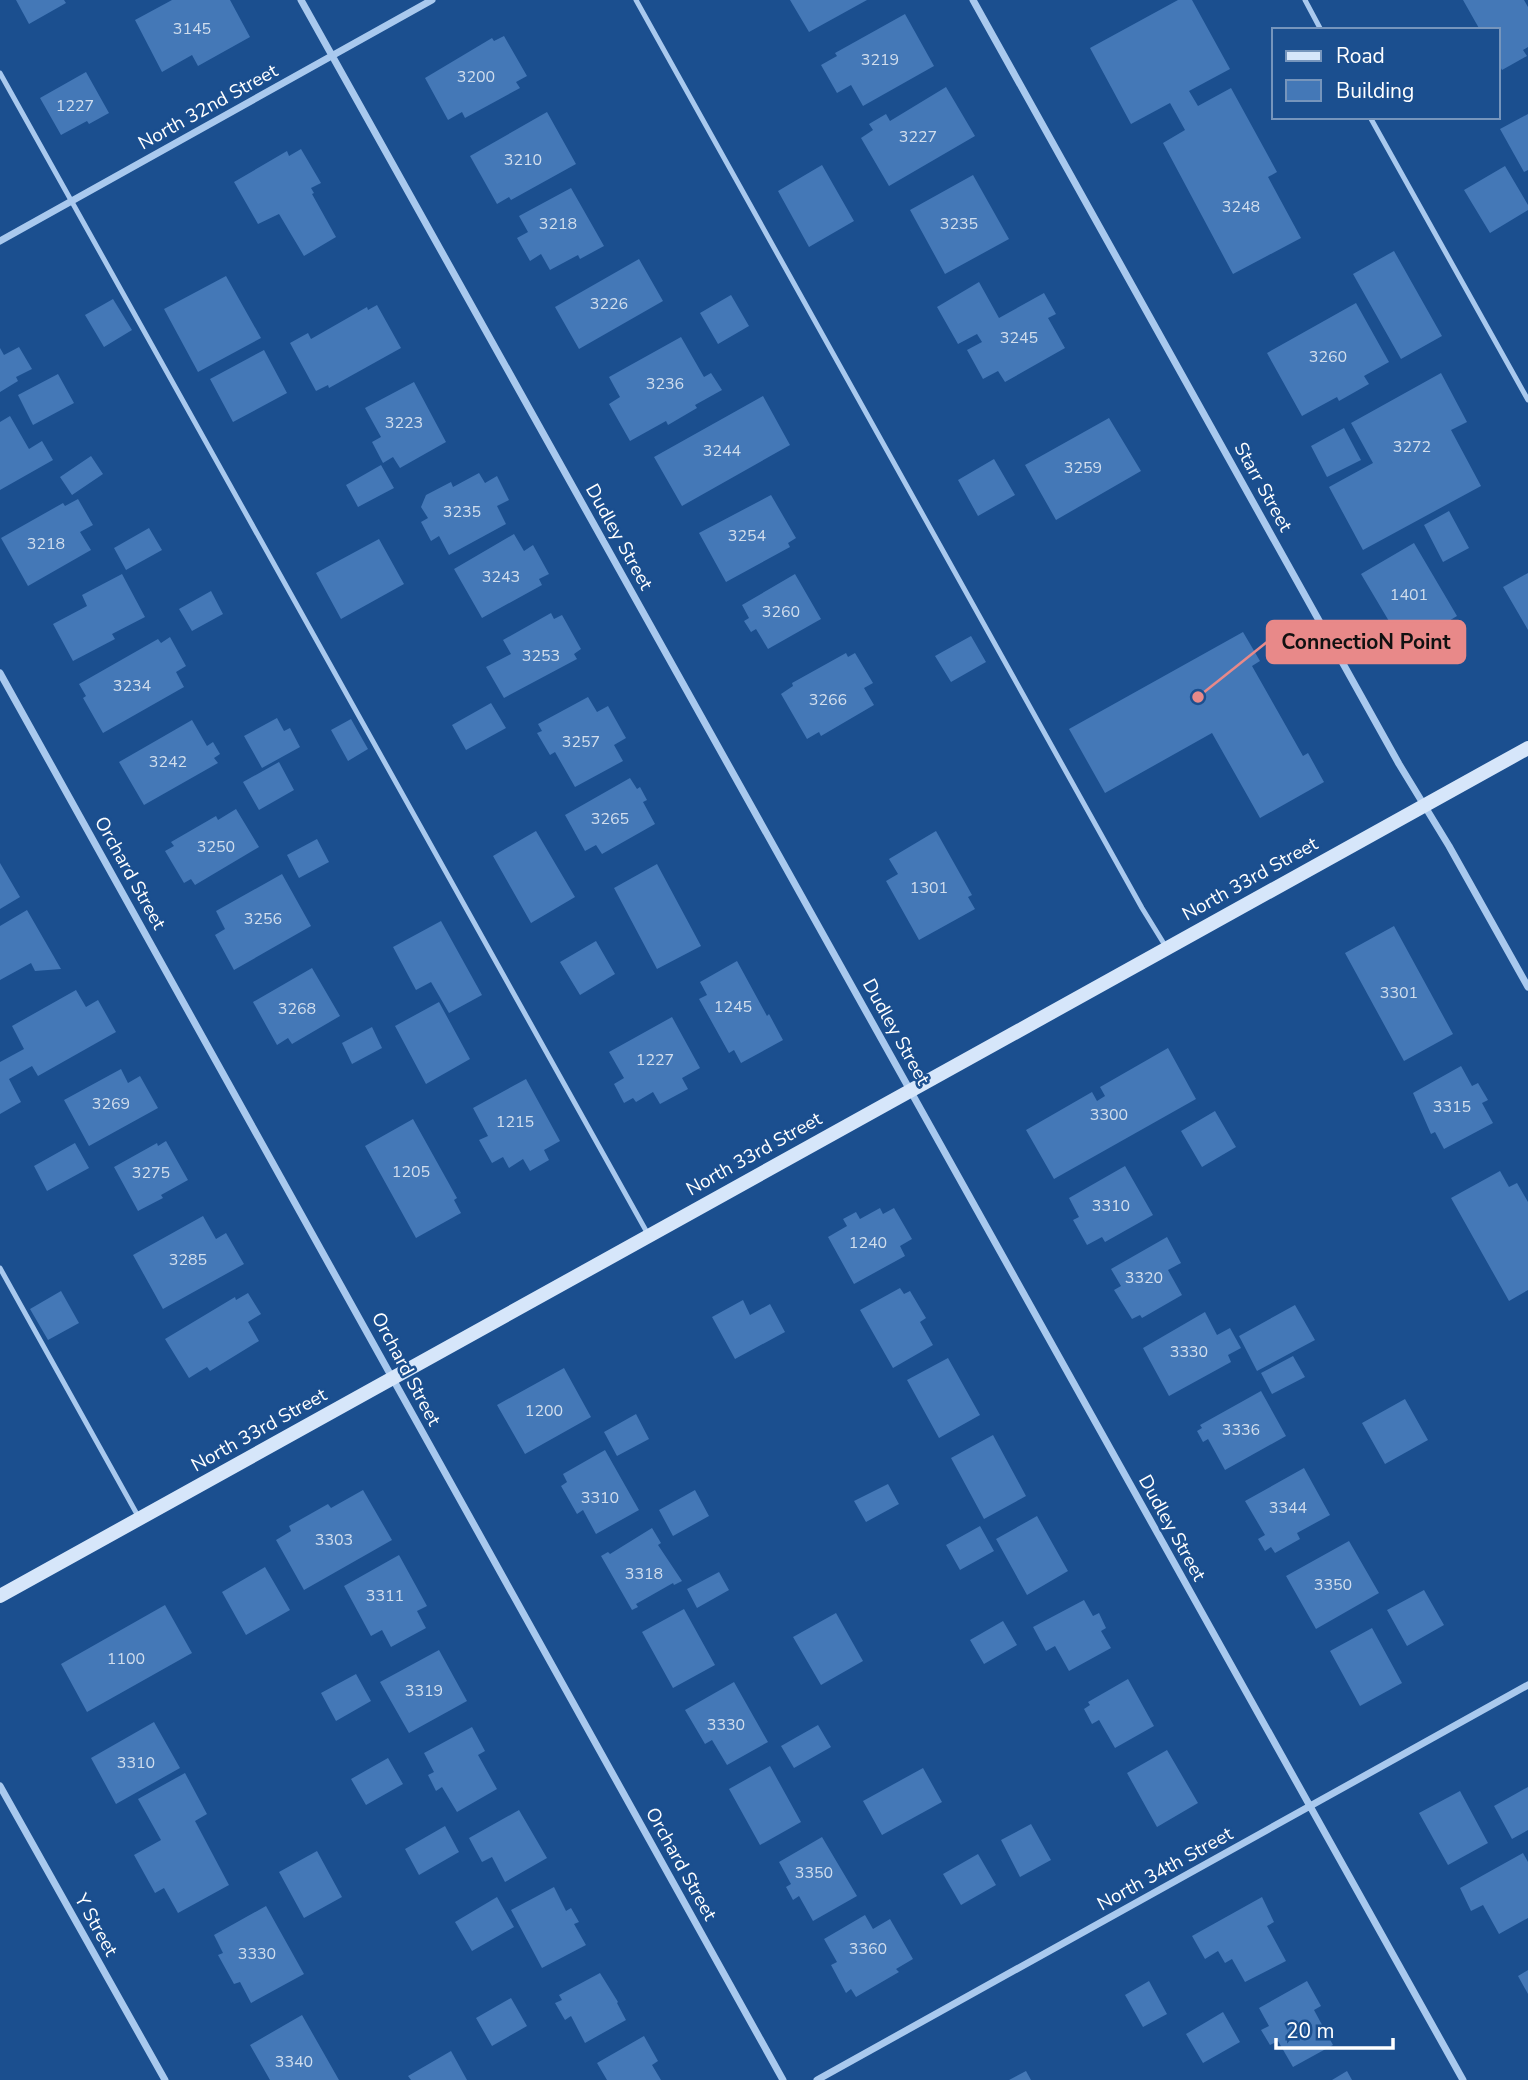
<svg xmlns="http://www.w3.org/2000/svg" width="1528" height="2080" font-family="'Nunito Sans',sans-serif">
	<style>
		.building { fill: #4478b7 }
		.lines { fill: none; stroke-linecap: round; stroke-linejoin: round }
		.lane { stroke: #a9c9ee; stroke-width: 5 }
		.street { stroke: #a9c9ee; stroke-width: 7 }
		.secondary { stroke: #d6e6fa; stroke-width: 14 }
		.labels { text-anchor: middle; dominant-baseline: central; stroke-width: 5; stroke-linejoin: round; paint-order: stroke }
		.number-label { font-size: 16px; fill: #d0dded }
		.street-label { font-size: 19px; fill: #fff; stroke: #1b4f8f }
		.leader { fill: none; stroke: #e88989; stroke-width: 2.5 }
		.callout-dot { fill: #e88989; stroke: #1b4f8f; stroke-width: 2.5 }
		.callout { fill: #e88989; stroke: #e88989; stroke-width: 2.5 }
		.callout-label { font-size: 21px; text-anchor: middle; font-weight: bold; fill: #111 }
	</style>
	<rect width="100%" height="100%" fill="#1b4f8f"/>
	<path class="building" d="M 16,0 L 64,0 L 66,3 L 29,24 Z
		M 172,0 L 230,0 L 250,37 L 198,66 L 192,55 L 162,72 L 135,20 Z
		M 790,0 L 867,0 L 809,32 Z
		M 1178,0 L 1192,0 L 1230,69 L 1189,91 L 1198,106 L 1231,88 L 1277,172 L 1268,177 L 1301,238 L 1233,274 L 1163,143 L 1185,130 L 1170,103 L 1131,124 L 1090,48 Z
		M 1463,0 L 1524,0 L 1528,7 L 1528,47 L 1523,50 L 1527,56 L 1502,70 L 1498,63 L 1498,30 L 1480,30 Z
		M 905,14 L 934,66 L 863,106 L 851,85 L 837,93 L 821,65 L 837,56 L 835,53 Z
		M 504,36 L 527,76 L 516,82 L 520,88 L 465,118 L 462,112 L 448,120 L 425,78 L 492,38 L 494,41 Z
		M 86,72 L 109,113 L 89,124 L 87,121 L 61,135 L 40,98 Z
		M 946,87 L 975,136 L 889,186 L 861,138 L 873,130 L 869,124 L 886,114 L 890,121 Z
		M 547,112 L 576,164 L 511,200 L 509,197 L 497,204 L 470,156 Z
		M 1528,114 L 1528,170 L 1524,172 L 1500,129 Z
		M 301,149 L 321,183 L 311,188 L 314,193 L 312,194 L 336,237 L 304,256 L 279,214 L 258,224 L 234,182 L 287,151 L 289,156 Z
		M 822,165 L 854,221 L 809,247 L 778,191 Z
		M 1505,166 L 1528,205 L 1528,210 L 1490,233 L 1464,190 Z
		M 973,175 L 1009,239 L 945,274 L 910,210 Z
		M 571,188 L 604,246 L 580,259 L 578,255 L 550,270 L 541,254 L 530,261 L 517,238 L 528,232 L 519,216 Z
		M 1394,251 L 1442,336 L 1401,359 L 1353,274 Z
		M 639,259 L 663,301 L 579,349 L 555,307 Z
		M 226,276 L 261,338 L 198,372 L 164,309 Z
		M 979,282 L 999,318 L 1044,293 L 1056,314 L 1048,318 L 1065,348 L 1005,382 L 998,371 L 983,379 L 967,350 L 982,342 L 977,334 L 958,344 L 937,307 Z
		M 731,295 L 749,326 L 718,344 L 700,313 Z
		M 113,299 L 132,330 L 104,347 L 85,315 Z
		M 1356,303 L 1389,362 L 1364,376 L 1369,384 L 1339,401 L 1337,397 L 1302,416 L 1267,353 Z
		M 377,305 L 401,348 L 329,388 L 328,385 L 316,391 L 290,343 L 308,333 L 311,339 L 367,307 L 368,310 Z
		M 681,337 L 704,377 L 711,373 L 722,390 L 695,405 L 697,408 L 668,425 L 666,421 L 630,441 L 609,404 L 620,397 L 609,377 Z
		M 19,347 L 32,369 L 16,377 L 18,381 L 0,392 L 0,348 L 4,355 Z
		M 264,350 L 287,393 L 233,422 L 210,379 Z
		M 1441,373 L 1467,422 L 1451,430 L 1481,486 L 1363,550 L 1329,487 L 1373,463 L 1351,423 Z
		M 58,374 L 74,403 L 33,425 L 18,395 Z
		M 414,382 L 446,442 L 400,468 L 393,457 L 383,463 L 372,442 L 381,437 L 365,408 Z
		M 763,396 L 790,445 L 682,506 L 654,457 Z
		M 10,416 L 29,449 L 42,441 L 53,460 L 0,490 L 0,422 Z
		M 1109,418 L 1141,471 L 1056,520 L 1025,465 Z
		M 1344,428 L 1361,460 L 1327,477 L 1311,446 Z
		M 91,456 L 103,474 L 72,495 L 60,477 Z
		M 994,459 L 1015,495 L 978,516 L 958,480 Z
		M 381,465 L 394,488 L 358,507 L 346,485 Z
		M 479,473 L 485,483 L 497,476 L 509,500 L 497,506 L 506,524 L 449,555 L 439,536 L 431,541 L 421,522 L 428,518 L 421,507 L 426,495 L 451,482 L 453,487 Z
		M 771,495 L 796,538 L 788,543 L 790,547 L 726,582 L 699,533 Z
		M 78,499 L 93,525 L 80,532 L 91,550 L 28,586 L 1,538 L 63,503 L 65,506 Z
		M 1449,511 L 1469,548 L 1443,562 L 1424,525 Z
		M 149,528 L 162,550 L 126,570 L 114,548 Z
		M 514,534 L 524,551 L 533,545 L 549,574 L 539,579 L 542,585 L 482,618 L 454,569 Z
		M 379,539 L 404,584 L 341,619 L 316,573 Z
		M 1414,543 L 1457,616 L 1409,645 L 1400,630 L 1396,633 L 1361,574 Z
		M 1528,573 L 1528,630 L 1503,587 Z
		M 122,574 L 145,617 L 112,634 L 115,639 L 73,661 L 53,624 L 87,606 L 82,595 Z
		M 795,574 L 821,619 L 768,649 L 756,629 L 751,632 L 744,621 L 749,618 L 742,605 Z
		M 211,591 L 223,614 L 192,631 L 179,609 Z
		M 551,613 L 554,619 L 562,615 L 581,649 L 574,654 L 577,659 L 504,698 L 486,667 L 511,654 L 503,640 Z
		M 1243,632 L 1260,661 L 1252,666 L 1303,756 L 1308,753 L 1324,782 L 1260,818 L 1212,733 L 1105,793 L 1069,729 Z
		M 971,636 L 986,662 L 951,682 L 935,656 Z
		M 170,637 L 186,666 L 176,672 L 184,687 L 103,733 L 83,698 L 86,696 L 79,684 L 158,639 L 161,643 Z
		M 846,653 L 848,657 L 855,653 L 873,683 L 864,688 L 874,705 L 821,736 L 819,732 L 807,739 L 781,694 L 793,686 L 792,683 Z
		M 588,697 L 597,712 L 608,706 L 626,738 L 614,745 L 623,761 L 575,787 L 555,752 L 550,755 L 537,733 L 542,731 L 538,724 Z
		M 491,703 L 506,728 L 466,750 L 452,725 Z
		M 277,718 L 284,731 L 290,728 L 300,747 L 262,768 L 244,736 Z
		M 351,719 L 368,749 L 348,761 L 331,730 Z
		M 192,720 L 207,746 L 213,742 L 220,754 L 214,758 L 218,763 L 144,805 L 119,762 Z
		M 279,762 L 294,790 L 259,810 L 243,782 Z
		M 630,778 L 637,789 L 640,787 L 647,800 L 643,802 L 655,824 L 602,854 L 596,845 L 585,851 L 565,815 Z
		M 236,809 L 259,847 L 195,885 L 191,879 L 184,883 L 165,851 L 174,846 L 171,842 L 216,816 L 218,820 Z
		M 536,831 L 575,897 L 531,923 L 493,856 Z
		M 936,831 L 972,895 L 968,897 L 975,909 L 919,940 L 886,881 L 898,874 L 889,859 Z
		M 317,839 L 329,862 L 299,878 L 287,855 Z
		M 0,863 L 20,897 L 0,909 Z
		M 657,864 L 701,946 L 657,969 L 614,888 Z
		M 282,874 L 311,926 L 234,970 L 215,935 L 225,929 L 216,911 Z
		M 27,910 L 61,969 L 35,971 L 31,963 L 0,980 L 0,926 Z
		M 441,921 L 482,995 L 449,1013 L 431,982 L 416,990 L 393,947 Z
		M 1394,926 L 1453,1034 L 1404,1061 L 1345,953 Z
		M 596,941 L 615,974 L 580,995 L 560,962 Z
		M 737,961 L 767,1016 L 769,1014 L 783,1040 L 741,1063 L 734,1050 L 729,1053 L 699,999 L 707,995 L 700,982 Z
		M 312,968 L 340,1016 L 292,1044 L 288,1038 L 277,1045 L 253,1002 Z
		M 76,990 L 86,1007 L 98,1000 L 116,1032 L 38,1076 L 32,1066 L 9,1079 L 21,1102 L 0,1114 L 0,1062 L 24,1049 L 12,1026 Z
		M 439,1002 L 470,1059 L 426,1084 L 395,1026 Z
		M 672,1017 L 700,1068 L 682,1078 L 688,1089 L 660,1104 L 653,1092 L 636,1102 L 633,1098 L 624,1103 L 614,1084 L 624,1078 L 609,1052 Z
		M 372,1027 L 382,1048 L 352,1064 L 342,1043 Z
		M 1168,1048 L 1196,1099 L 1054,1179 L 1026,1130 L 1092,1092 L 1097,1101 L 1105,1096 L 1100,1087 Z
		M 1461,1066 L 1472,1086 L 1478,1083 L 1488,1100 L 1482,1103 L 1493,1123 L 1444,1149 L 1435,1132 L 1431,1134 L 1413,1093 Z
		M 121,1069 L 128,1083 L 140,1076 L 158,1108 L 89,1146 L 64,1100 Z
		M 526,1079 L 560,1141 L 544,1150 L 549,1160 L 530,1171 L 523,1159 L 509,1168 L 503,1157 L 492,1163 L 479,1140 L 488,1136 L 473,1108 Z
		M 1215,1111 L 1236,1147 L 1202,1167 L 1181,1131 Z
		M 413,1119 L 457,1198 L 454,1200 L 461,1213 L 416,1238 L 365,1146 Z
		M 166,1141 L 188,1180 L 161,1195 L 163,1198 L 138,1211 L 114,1167 L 157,1143 L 158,1146 Z
		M 75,1143 L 89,1168 L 47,1191 L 34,1166 Z
		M 1125,1166 L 1153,1215 L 1105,1242 L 1102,1237 L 1087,1245 L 1073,1220 L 1079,1217 L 1069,1198 Z
		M 1500,1171 L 1509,1187 L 1517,1183 L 1528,1202 L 1528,1290 L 1509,1301 L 1451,1198 Z
		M 880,1208 L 883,1214 L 894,1208 L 912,1239 L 900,1246 L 905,1256 L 854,1284 L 828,1237 L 847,1226 L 843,1219 L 856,1212 L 860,1219 Z
		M 203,1216 L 216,1239 L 226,1233 L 244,1264 L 163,1309 L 133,1255 Z
		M 1167,1237 L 1181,1263 L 1168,1270 L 1182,1295 L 1142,1318 L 1140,1315 L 1132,1319 L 1114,1290 L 1121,1286 L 1111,1269 Z
		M 900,1288 L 904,1294 L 910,1291 L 926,1318 L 920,1322 L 933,1345 L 893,1368 L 860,1310 Z
		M 61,1291 L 79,1323 L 48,1340 L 30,1309 Z
		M 248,1293 L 261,1314 L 248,1322 L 259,1341 L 210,1371 L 207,1367 L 189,1378 L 165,1339 L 235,1297 L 236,1300 Z
		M 743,1300 L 750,1315 L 770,1304 L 785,1332 L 735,1359 L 712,1317 Z
		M 1295,1305 L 1315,1340 L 1257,1371 L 1239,1336 Z
		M 1205,1312 L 1217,1335 L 1230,1328 L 1241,1348 L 1228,1355 L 1231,1362 L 1169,1396 L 1143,1348 Z
		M 1293,1356 L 1305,1377 L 1272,1394 L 1261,1373 Z
		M 948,1358 L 980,1415 L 939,1438 L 907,1380 Z
		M 564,1368 L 591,1417 L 525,1454 L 497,1405 Z
		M 1261,1391 L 1286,1436 L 1225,1470 L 1208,1439 L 1203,1442 L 1197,1431 L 1202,1428 L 1200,1425 Z
		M 1405,1399 L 1428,1440 L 1385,1464 L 1362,1423 Z
		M 636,1414 L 649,1439 L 617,1456 L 604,1432 Z
		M 993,1435 L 1026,1496 L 984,1519 L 951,1458 Z
		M 605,1450 L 639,1510 L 596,1534 L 583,1510 L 577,1514 L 561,1486 L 567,1482 L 563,1474 Z
		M 1304,1468 L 1330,1515 L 1297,1533 L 1300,1539 L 1275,1553 L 1271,1547 L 1265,1551 L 1258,1539 L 1265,1535 L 1245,1501 Z
		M 888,1484 L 899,1504 L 866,1522 L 854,1501 Z
		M 363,1490 L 392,1540 L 304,1590 L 276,1540 L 291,1531 L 289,1526 L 328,1504 L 331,1508 Z
		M 695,1490 L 709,1516 L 673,1536 L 659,1510 Z
		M 1037,1516 L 1068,1571 L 1027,1595 L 996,1539 Z
		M 980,1526 L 994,1551 L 960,1570 L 946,1545 Z
		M 652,1528 L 661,1543 L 658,1545 L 682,1581 L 674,1585 L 673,1583 L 636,1604 L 638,1607 L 632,1610 L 601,1556 L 608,1552 L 610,1554 Z
		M 1349,1541 L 1379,1593 L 1316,1629 L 1286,1576 Z
		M 399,1555 L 427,1606 L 417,1611 L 426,1628 L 391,1647 L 382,1630 L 371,1636 L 344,1586 Z
		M 265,1567 L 290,1610 L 246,1635 L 222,1592 Z
		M 719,1572 L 729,1590 L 697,1608 L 687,1589 Z
		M 1424,1590 L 1444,1625 L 1407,1646 L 1387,1610 Z
		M 1084,1600 L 1093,1616 L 1099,1613 L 1106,1628 L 1101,1631 L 1111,1648 L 1069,1671 L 1055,1646 L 1046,1651 L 1033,1627 Z
		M 165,1605 L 192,1653 L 87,1712 L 61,1664 Z
		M 684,1609 L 715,1665 L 673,1688 L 642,1632 Z
		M 836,1613 L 863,1661 L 821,1685 L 793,1637 Z
		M 1003,1621 L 1017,1645 L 984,1664 L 970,1640 Z
		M 1372,1628 L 1402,1683 L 1360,1706 L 1330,1651 Z
		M 439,1650 L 467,1701 L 409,1733 L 380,1682 Z
		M 356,1674 L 371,1701 L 336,1721 L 321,1693 Z
		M 1128,1679 L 1154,1726 L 1115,1748 L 1099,1720 L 1092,1724 L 1084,1709 L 1090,1705 L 1088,1702 Z
		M 734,1682 L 768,1742 L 727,1765 L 712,1740 L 705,1744 L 685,1710 Z
		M 154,1722 L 180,1768 L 116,1804 L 91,1758 Z
		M 818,1725 L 831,1747 L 794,1768 L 781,1746 Z
		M 472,1727 L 485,1751 L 478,1755 L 497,1789 L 457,1812 L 442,1787 L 436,1791 L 428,1775 L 434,1772 L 424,1753 Z
		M 1167,1750 L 1198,1803 L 1157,1827 L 1127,1773 Z
		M 388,1758 L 403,1784 L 366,1805 L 351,1779 Z
		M 770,1766 L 801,1822 L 760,1845 L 729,1789 Z
		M 923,1768 L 942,1802 L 882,1835 L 863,1801 Z
		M 185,1773 L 207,1814 L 195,1821 L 229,1885 L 178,1913 L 164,1888 L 155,1893 L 134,1855 L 161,1840 L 138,1799 Z
		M 1528,1787 L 1528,1830 L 1512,1839 L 1494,1806 Z
		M 1460,1791 L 1488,1843 L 1448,1865 L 1419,1813 Z
		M 519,1810 L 547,1858 L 505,1882 L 492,1857 L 482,1862 L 469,1838 Z
		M 1031,1824 L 1051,1860 L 1020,1877 L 1001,1840 Z
		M 445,1826 L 459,1852 L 419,1875 L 405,1849 Z
		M 822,1837 L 857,1896 L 813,1921 L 799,1896 L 793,1900 L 786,1887 L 791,1884 L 779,1862 Z
		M 317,1851 L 342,1897 L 304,1918 L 279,1872 Z
		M 1523,1853 L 1528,1862 L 1528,1918 L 1499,1934 L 1483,1905 L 1471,1911 L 1460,1888 Z
		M 978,1854 L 996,1885 L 961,1905 L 943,1874 Z
		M 554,1887 L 566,1911 L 571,1908 L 579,1922 L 574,1924 L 586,1945 L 542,1968 L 511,1910 Z
		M 497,1897 L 514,1927 L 472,1951 L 455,1922 Z
		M 1262,1897 L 1274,1922 L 1267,1926 L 1286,1961 L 1245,1982 L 1232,1959 L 1225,1963 L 1218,1951 L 1205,1959 L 1192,1936 Z
		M 266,1906 L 304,1974 L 251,2003 L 240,1982 L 234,1984 L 218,1955 L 223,1953 L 214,1935 Z
		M 865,1915 L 873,1929 L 890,1919 L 913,1959 L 896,1969 L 899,1972 L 856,1997 L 851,1989 L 846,1993 L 831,1965 L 837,1962 L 824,1939 Z
		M 1528,1970 L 1528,1994 L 1518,1976 Z
		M 600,1973 L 618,2002 L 617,2003 L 626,2020 L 585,2043 L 571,2016 L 565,2020 L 555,2003 L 562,2000 L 559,1995 Z
		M 1149,1981 L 1167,2014 L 1143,2027 L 1125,1995 Z
		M 1307,1981 L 1321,2006 L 1314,2010 L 1333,2045 L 1293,2067 L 1278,2041 L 1270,2045 L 1261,2030 L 1269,2026 L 1259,2008 Z
		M 511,1998 L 527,2026 L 492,2046 L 476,2018 Z
		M 1223,2012 L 1240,2042 L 1203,2063 L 1186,2034 Z
		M 302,2015 L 339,2080 L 270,2080 L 250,2045 Z
		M 644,2036 L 658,2061 L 652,2065 L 661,2080 L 607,2080 L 597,2063 Z
		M 451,2051 L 467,2080 L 411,2080 L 408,2076 Z
		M 1026,2071 L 1031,2080 L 1009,2080 Z
		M 1347,2071 L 1352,2080 L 1332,2080 Z"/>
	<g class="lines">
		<path class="lane" d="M 636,0 L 1142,908 L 1166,947
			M 1305,0 L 1321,30
			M 0,73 L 649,1236
			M 1370,117 L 1528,400
			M 0,1268 L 138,1516"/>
		<path class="street" d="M 301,0 L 1463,2080
			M 973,0 L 1399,764 L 1449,846 L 1528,987
			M 0,241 L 432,0
			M 0,673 L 783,2080
			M 0,1786 L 165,2080
			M 817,2080 L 1528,1685"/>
		<path class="secondary" d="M 0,1596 L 1528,748"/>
	</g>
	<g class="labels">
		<g class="number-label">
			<text x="192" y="29">3145</text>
			<text x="880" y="60">3219</text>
			<text x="476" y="77">3200</text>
			<text x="75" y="106">1227</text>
			<text x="918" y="137">3227</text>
			<text x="523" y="160">3210</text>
			<text x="1241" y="207">3248</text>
			<text x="558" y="224">3218</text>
			<text x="959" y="224">3235</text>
			<text x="609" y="304">3226</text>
			<text x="1019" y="338">3245</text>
			<text x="1328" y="357">3260</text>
			<text x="665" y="384">3236</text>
			<text x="404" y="423">3223</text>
			<text x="1412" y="447">3272</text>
			<text x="722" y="451">3244</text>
			<text x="1083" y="468">3259</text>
			<text x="462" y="512">3235</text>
			<text x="747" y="536">3254</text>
			<text x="46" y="544">3218</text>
			<text x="501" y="577">3243</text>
			<text x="1409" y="595">1401</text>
			<text x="781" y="612">3260</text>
			<text x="541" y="656">3253</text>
			<text x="132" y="686">3234</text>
			<text x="828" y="700">3266</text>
			<text x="581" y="742">3257</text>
			<text x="168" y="762">3242</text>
			<text x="610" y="819">3265</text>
			<text x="216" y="847">3250</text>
			<text x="929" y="888">1301</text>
			<text x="263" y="919">3256</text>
			<text x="1399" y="993">3301</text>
			<text x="733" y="1007">1245</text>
			<text x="297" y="1009">3268</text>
			<text x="655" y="1060">1227</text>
			<text x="111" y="1104">3269</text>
			<text x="1452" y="1107">3315</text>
			<text x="1109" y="1115">3300</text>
			<text x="515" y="1122">1215</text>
			<text x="411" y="1172">1205</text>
			<text x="151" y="1173">3275</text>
			<text x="1111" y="1206">3310</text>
			<text x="868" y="1243">1240</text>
			<text x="188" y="1260">3285</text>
			<text x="1144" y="1278">3320</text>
			<text x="1189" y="1352">3330</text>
			<text x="544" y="1411">1200</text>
			<text x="1241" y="1430">3336</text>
			<text x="600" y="1498">3310</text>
			<text x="1288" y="1508">3344</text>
			<text x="334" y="1540">3303</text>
			<text x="644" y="1574">3318</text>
			<text x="1333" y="1585">3350</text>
			<text x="385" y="1596">3311</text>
			<text x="126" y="1659">1100</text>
			<text x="424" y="1691">3319</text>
			<text x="726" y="1725">3330</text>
			<text x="136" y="1763">3310</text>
			<text x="814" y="1873">3350</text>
			<text x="868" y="1949">3360</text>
			<text x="257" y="1954">3330</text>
			<text x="294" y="2062">3340</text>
		</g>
		<g class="street-label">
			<text transform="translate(208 107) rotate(-29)">North 32nd Street</text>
			<text transform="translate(1263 487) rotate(61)">Starr Street</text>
			<text transform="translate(619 537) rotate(61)">Dudley Street</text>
			<text transform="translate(130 873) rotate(61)">Orchard Street</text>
			<text transform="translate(1250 879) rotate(-29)">North 33rd Street</text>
			<text transform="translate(896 1032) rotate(61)">Dudley Street</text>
			<text transform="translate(754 1154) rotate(-29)">North 33rd Street</text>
			<text transform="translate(406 1369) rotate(62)">Orchard Street</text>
			<text transform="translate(259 1430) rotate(-29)">North 33rd Street</text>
			<text transform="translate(1172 1528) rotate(61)">Dudley Street</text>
			<text transform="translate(681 1864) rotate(61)">Orchard Street</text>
			<text transform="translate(1165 1869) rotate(-29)">North 34th Street</text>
			<text transform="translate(96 1925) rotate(61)">Y Street</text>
		</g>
	</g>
	<path class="leader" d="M1198 697L1267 642"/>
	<circle class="callout-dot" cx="1198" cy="697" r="7"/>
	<rect class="callout" x="1267" y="621" width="198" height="42" rx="7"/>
	<g class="callout-label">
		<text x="1366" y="649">ConnectioN Point</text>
	</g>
	<rect x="1272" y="28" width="228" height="91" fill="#1b4f8f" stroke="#7695bc" stroke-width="2"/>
	<rect x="1286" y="51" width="35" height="10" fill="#d6e6fa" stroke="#7695bc" stroke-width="2"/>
	<text x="1336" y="63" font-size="21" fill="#ffffff">Road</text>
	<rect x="1286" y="80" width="35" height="21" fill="#4478b7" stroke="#7695bc" stroke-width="2"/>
	<text x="1336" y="98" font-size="21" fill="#ffffff">Building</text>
	<path d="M1276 2038v10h117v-10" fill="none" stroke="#ffffff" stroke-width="3.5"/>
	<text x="1286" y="2038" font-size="21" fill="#ffffff" stroke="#1b4f8f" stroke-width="5" paint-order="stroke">20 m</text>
</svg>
